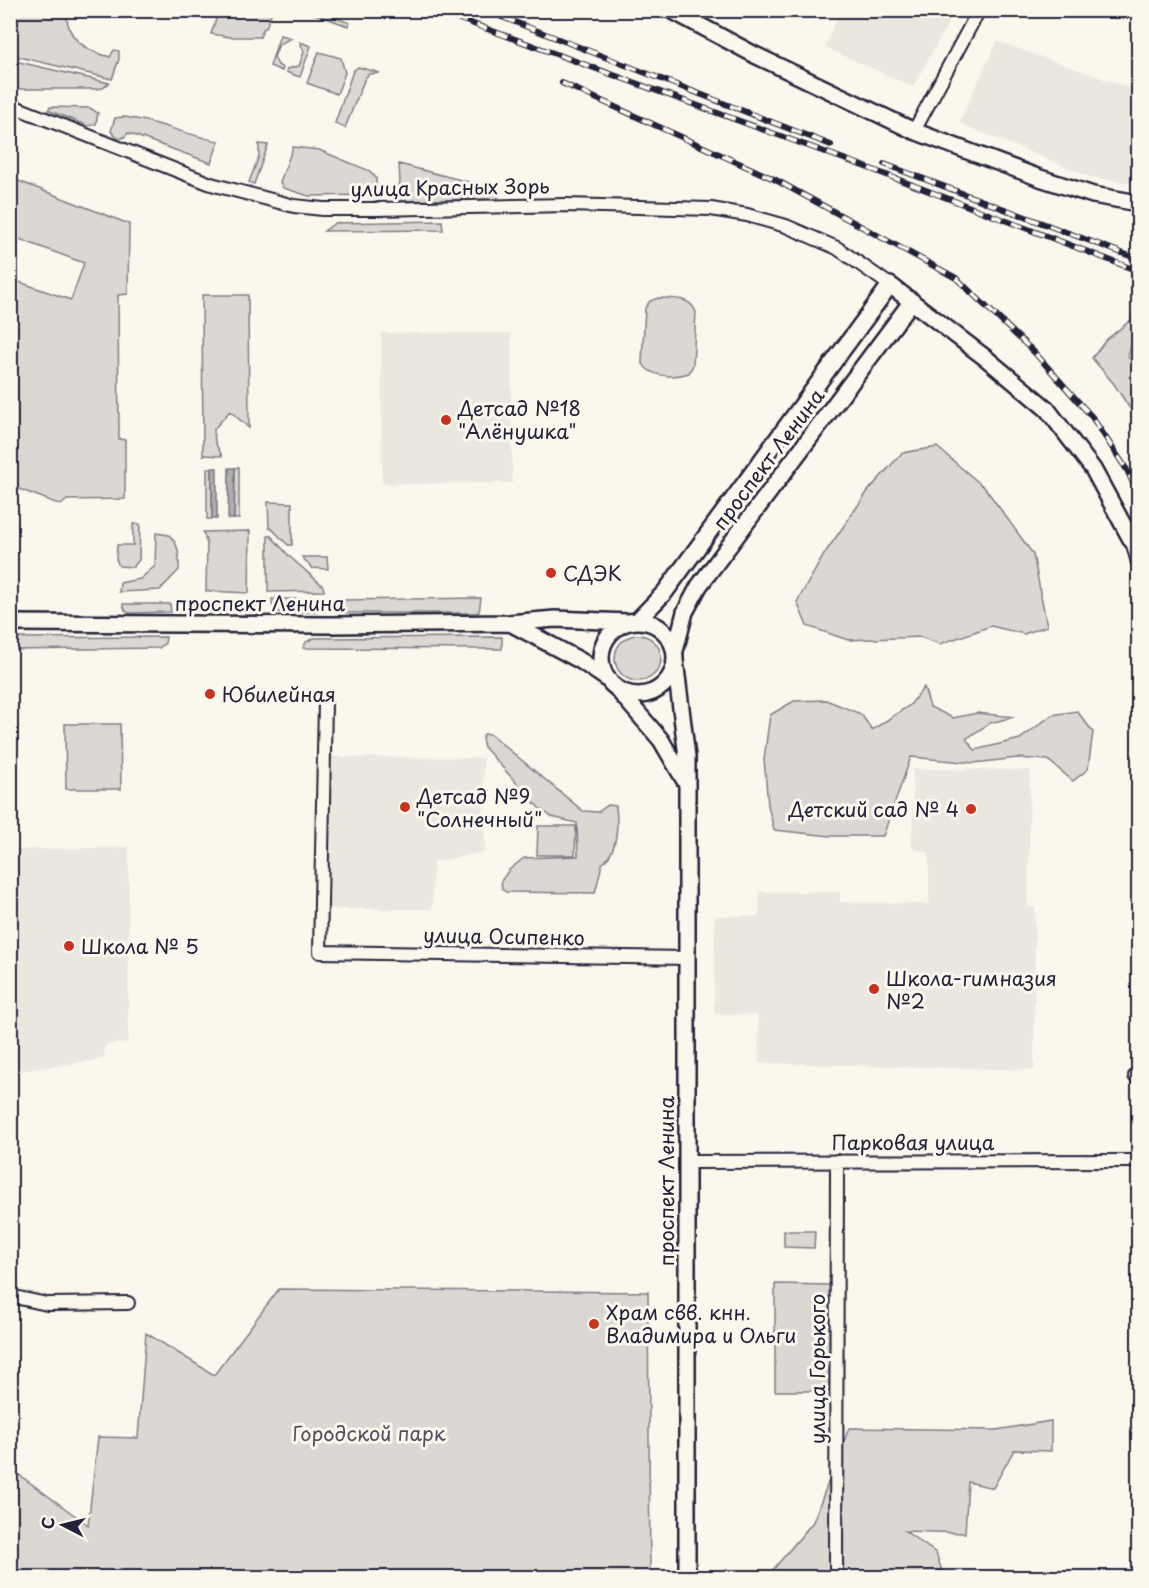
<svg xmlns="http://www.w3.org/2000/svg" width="1149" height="1588" font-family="'Playpen Sans',sans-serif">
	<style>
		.built { fill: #ebe7df }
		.green { fill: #dbd8d3; stroke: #7e7d87; stroke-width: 1.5 }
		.water { fill: #b1aeb0; stroke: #787681; stroke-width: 1.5 }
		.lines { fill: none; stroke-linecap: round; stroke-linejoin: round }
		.minor-casing { stroke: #22223b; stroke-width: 16 }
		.major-casing { stroke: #22223b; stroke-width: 20 }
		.minor { stroke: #fbf7ec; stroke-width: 12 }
		.major { stroke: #fbf7ec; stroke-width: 15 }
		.rail-casing { stroke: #22223b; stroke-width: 6 }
		.rail { stroke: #fbf7ec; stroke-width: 4; stroke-dasharray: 11; stroke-linecap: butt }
		.poi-dot { fill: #c8321e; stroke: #fbf7ec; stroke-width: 2 }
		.labels { text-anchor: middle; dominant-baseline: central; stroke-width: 6; stroke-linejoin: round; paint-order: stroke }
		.street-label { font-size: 20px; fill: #22223b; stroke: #fbf7ec }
		.poi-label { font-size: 20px; fill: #22223b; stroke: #fbf7ec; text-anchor: start }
		.park-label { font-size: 20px; fill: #505061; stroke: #fbf7ec }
	</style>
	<rect width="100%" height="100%" fill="#fbf7ec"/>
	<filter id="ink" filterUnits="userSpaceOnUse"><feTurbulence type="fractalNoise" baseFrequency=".0167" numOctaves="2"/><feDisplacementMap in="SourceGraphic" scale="12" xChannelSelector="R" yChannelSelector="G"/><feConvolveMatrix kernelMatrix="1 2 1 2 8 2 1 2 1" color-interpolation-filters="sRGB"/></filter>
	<g filter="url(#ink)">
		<path class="built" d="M 840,11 L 840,10 L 955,11 L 913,87 L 825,47 Z
			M 997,41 L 1138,91 L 1138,184 L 1090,177 L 959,123 Z
			M 381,333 L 511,333 L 512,483 L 382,484 Z
			M 332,757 L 483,758 L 485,852 L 433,862 L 432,909 L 326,909 L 328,763 Z
			M 913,769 L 1030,770 L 1028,907 L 1035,907 L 1034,1070 L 759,1063 L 758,1015 L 714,1014 L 715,916 L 759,916 L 759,892 L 840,892 L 840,902 L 929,904 L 929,853 L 912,848 Z
			M 129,847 L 128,1042 L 105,1045 L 104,1059 L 20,1071 L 11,1077 L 11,850 Z"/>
		<path class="green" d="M 10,11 L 67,11 C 65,38 86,51 110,57 L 114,50 L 119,51 L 119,59 L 112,79 L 11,55 Z
			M 219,11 L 219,10 L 272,11 L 266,28 L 263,29 L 260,37 L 230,37 L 211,34 Z
			M 307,11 L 318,11 L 350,23 L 348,26 Z
			M 280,35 L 292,38 L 279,44 L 274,57 L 278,65 L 283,68 L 282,71 L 270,66 Z
			M 300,42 L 311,46 L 300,77 L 286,72 L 287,69 L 299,66 L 304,52 Z
			M 319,52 L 341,58 L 345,73 L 337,94 L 307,83 Z
			M 19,62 L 109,83 L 103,88 L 96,89 L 11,89 L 11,65 Z
			M 358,67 L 380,73 L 369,74 L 365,78 L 345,128 L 335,123 L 353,71 Z
			M 50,107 L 90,108 L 98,113 L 96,124 L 88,126 L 48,110 Z
			M 123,117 C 156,120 187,136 219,141 L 211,163 L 128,133 C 122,141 117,140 111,131 L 115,118 Z
			M 259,144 L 268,145 L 254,184 L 249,182 L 259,156 Z
			M 293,147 L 319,150 L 370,171 L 376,178 L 376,188 L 367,195 L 309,196 L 283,188 L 280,182 Z
			M 399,164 L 499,190 L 501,192 L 497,199 L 395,201 L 400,182 Z
			M 11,178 L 129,224 L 128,294 L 118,295 L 119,439 L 125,440 L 125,499 L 67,500 L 61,505 L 11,486 L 11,279 L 71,300 L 84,263 L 11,236 Z
			M 442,221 L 443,230 L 324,231 L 335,223 Z
			M 202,295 L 248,295 L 249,428 L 230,411 L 214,429 L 215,442 L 222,456 L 203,455 Z
			M 658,298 C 673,299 690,296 696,312 L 693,365 L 689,373 C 674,378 649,378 642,362 L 645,308 L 650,301 Z
			M 1138,307 L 1138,340 L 1132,341 L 1128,357 L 1138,366 L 1138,421 L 1114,384 L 1092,358 L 1106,340 L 1131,320 Z
			M 937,447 L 985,488 L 1033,554 L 1047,626 L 1024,634 L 991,626 L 940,644 L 920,637 L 848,640 L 807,626 L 797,602 L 825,553 L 868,491 L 902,453 Z
			M 239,467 L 239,519 L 234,519 L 235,468 Z
			M 207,468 L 212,468 L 212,519 L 207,519 Z
			M 268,502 L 292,503 L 292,545 L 288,545 L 272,529 L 269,528 Z
			M 133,524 L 140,524 L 139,560 L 133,567 L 119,566 L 116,559 L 117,547 L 117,545 L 133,545 Z
			M 250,531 L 249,593 L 206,591 L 207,544 L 203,532 Z
			M 156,533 L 169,535 C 180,546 179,555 179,570 L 160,590 L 119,592 L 120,583 L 140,579 L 155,566 Z
			M 268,536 L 271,536 L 290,557 L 323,586 L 324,591 L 268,592 Z
			M 302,557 L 327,557 L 328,569 L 312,568 Z
			M 481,598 L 479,612 L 474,613 L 341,613 L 341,600 Z
			M 272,599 L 325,599 C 324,607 323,611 315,612 L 273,612 Z
			M 123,604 L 170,604 L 171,612 L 129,613 L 125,610 Z
			M615 658a23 23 0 1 1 46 0a23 23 0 1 1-46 0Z
			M 166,637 L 165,643 L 159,648 L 11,650 L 11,638 Z
			M 502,637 L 502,649 L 303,648 L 306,642 L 314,638 Z
			M 924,687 L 930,707 L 953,718 L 977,713 L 1014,717 L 990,723 L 966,739 L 975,750 L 1020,739 L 1052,715 L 1077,711 L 1093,732 L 1088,769 L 1073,781 L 1048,760 L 1017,758 L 974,763 L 911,757 L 883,836 L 831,836 L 774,830 L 768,805 L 764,759 L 770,715 L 794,701 L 826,700 L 861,714 L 872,730 L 910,705 Z
			M 65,724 L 120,724 L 121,789 L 66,789 Z
			M 484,734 L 490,734 L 583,811 L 598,812 L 608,805 L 616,806 C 618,825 618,852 602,864 L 595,893 L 506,892 L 502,889 L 501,881 L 509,870 L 524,858 L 578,856 L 577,823 L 552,817 L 539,808 L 484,747 L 482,739 Z
			M 538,826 L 576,826 L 575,855 L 537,855 Z
			M 784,1231 L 815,1231 L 814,1248 L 784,1247 Z
			M 775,1284 L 830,1285 L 829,1391 L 775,1391 Z
			M 279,1289 L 648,1292 L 650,1577 L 11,1577 L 11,1469 L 88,1525 L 98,1437 L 138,1438 L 146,1333 L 214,1375 Z
			M 1051,1421 L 1051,1451 L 1014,1450 L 993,1488 L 968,1482 L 965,1533 L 905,1531 L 936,1553 L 944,1577 L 767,1577 L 813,1522 L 849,1428 L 996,1430 Z"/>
		<path class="water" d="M 212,468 L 217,468 L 217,519 L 212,519 Z
			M 229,468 L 235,468 L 234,519 L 228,519 Z"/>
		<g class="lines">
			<g class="minor-casing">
				<path id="minor" d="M 10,105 L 211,184 L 294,206 L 323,209 L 377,209 L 566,205 L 711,209 L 747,215 L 786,226 L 837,248 L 890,285
					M 914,131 L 979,10
					M 1132,541 L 1138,563
					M 325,703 L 320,952 L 687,958
					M 1135,1076 L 1138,1076
					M 688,1162 L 1138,1161
					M 10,1296 L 47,1304 L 128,1303
					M 836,1578 L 837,1161"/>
			</g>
			<g class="major-casing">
				<path id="major" d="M 671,10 L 755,55 L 914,131 L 1040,178 L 1093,195 L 1138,203
					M 637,621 L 665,592 L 890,285 L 987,359 L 1047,409 L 1093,469 L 1132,541 L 1138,539
					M601 658a37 37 0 1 1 74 0a37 37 0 1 1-74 0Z
					M 10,623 L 331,625 L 509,623 L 555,619 L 628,622
					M 510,623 L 581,661 L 609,680
					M 675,651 L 685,612 L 699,586 L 912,301
					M 675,660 L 687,757 L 687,1578
					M 618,690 L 661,740 L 685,781"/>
			</g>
			<use href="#minor" class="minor"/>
			<use href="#major" class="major"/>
			<g class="rail-casing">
				<path id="rail" d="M 435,10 L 863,166 L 1138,271
					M 484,10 L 831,145
					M 562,83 L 774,179 L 956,278 L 1035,353 L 1092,417 L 1127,470 L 1138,494
					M 884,164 L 1138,259"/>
			</g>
			<use href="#rail" class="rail"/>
		</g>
	</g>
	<g class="poi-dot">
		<circle cx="446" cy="420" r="6"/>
		<circle cx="551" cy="573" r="6"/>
		<circle cx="210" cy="694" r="6"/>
		<circle cx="405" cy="807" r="6"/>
		<circle cx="971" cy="809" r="6"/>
		<circle cx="69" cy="946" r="6"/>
		<circle cx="874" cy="989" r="6"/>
		<circle cx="594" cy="1324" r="6"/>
	</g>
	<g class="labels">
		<g class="street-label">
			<text transform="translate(450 187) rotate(-1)">улица Красных Зорь</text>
			<text transform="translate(768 459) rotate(-53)">проспект Ленина</text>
			<text x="260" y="603">проспект Ленина</text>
			<text transform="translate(504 936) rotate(1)">улица Осипенко</text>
			<text x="913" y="1142">Парковая улица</text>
			<text transform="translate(666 1181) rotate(-90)">проспект Ленина</text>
			<text transform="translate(817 1369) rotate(-90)">улица Горького</text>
		</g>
		<g class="poi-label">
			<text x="458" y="408">Детсад №18<tspan x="458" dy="23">"Алёнушка"</tspan></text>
			<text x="563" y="573">СДЭК</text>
			<text x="222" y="694">Юбилейная</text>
			<text x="417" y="796">Детсад №9<tspan x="417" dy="23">"Солнечный"</tspan></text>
			<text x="959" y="809" text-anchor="end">Детский сад № 4</text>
			<text x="81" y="946">Школа № 5</text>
			<text x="886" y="978">Школа-гимназия<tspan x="886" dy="23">№2</tspan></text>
			<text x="606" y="1312">Храм свв. кнн.<tspan x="606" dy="23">Владимира и Ольги</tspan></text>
		</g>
		<g class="park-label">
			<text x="369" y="1433">Городской парк</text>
		</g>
	</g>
	<rect width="1149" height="1588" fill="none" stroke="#fbf7ec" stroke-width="36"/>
	<rect x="18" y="18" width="1113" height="1552" fill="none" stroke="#22223b" stroke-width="2" filter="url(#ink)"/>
	<g transform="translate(63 1525) rotate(277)" stroke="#fbf7ec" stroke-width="4.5" paint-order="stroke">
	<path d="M0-4.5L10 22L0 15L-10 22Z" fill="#22223b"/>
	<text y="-9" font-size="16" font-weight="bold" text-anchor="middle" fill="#22223b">С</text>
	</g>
</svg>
